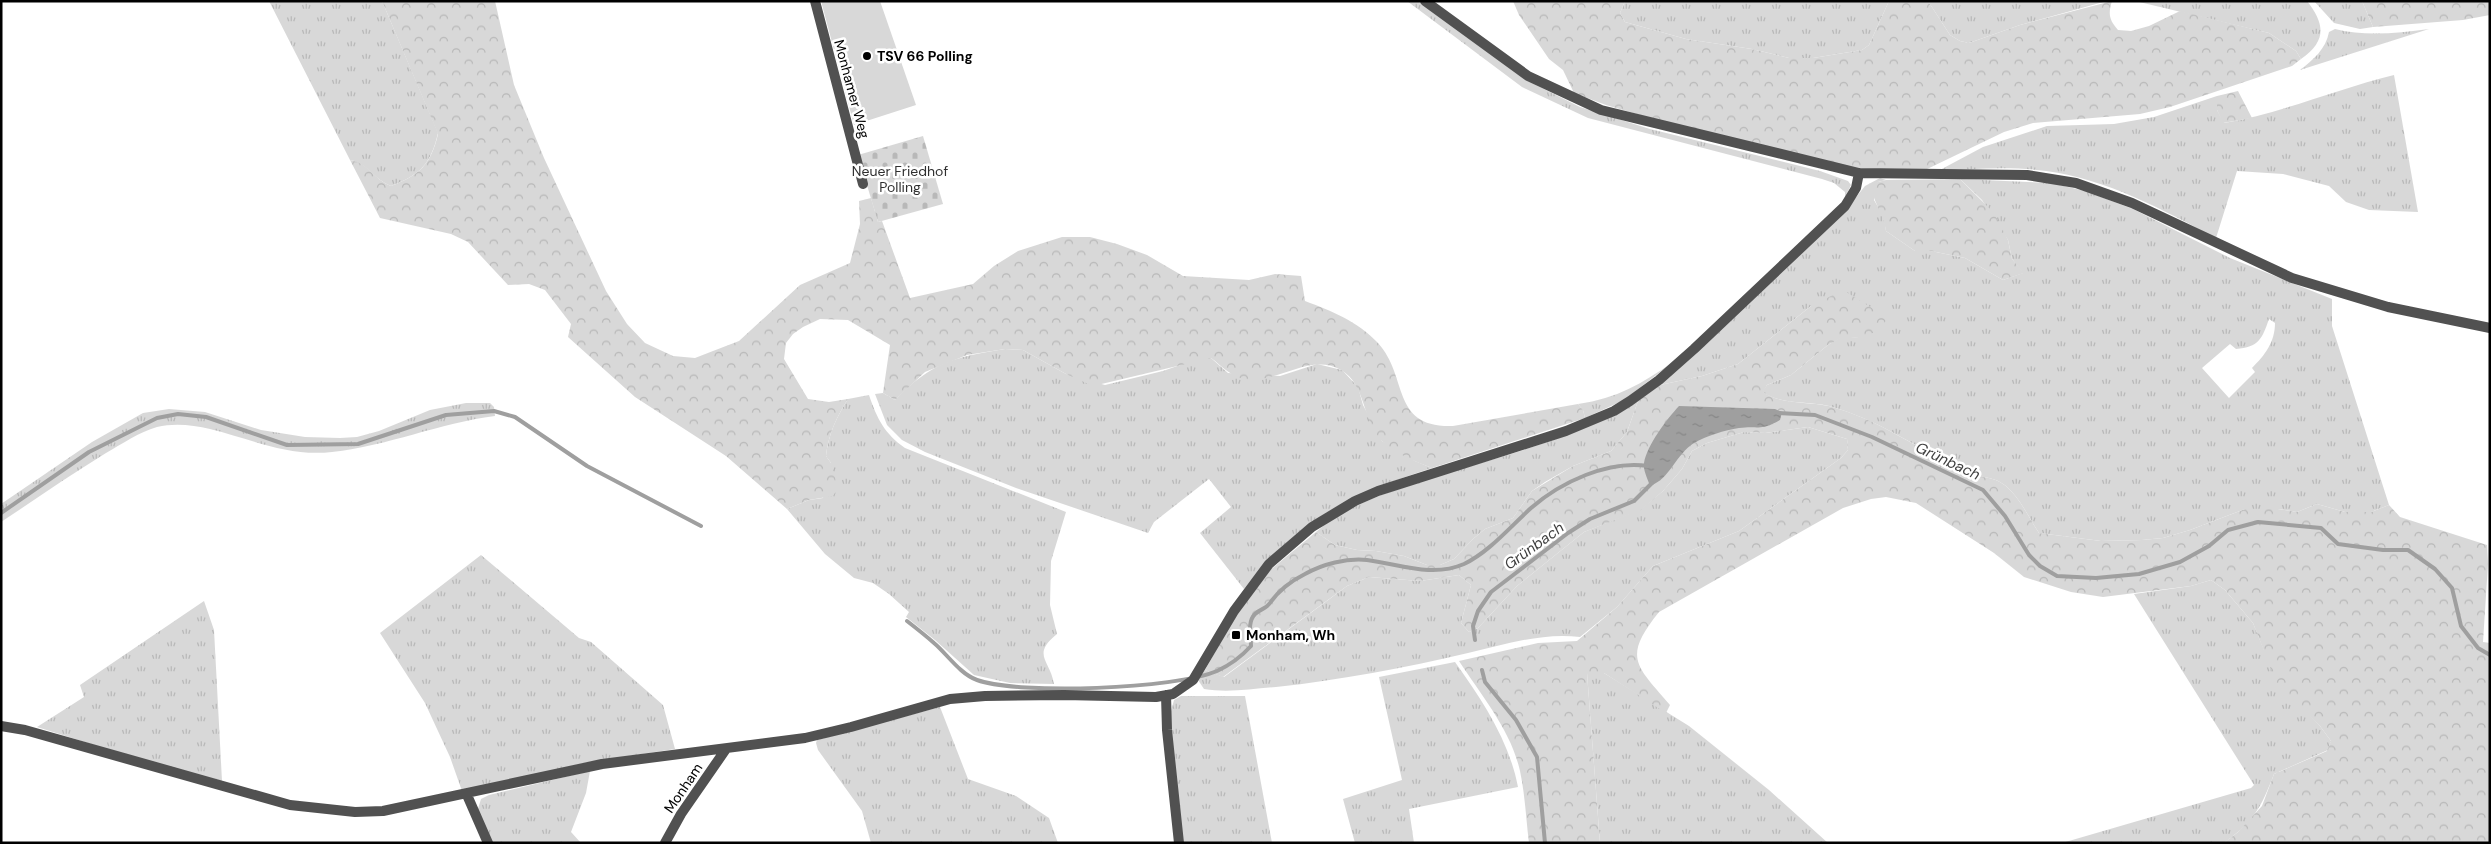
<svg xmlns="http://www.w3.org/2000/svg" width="2491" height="844" font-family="'DM Sans',sans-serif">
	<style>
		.grass { fill: url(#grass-tufts); fill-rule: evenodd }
		.forest { fill: url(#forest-crowns) }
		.cemetery { fill: url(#cemetery-stones) }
		.park { fill: #d8d8d8 }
		.water { fill: url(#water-ripples) }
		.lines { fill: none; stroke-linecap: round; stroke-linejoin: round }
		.stream { stroke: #9f9f9f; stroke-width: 4 }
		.minor { stroke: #515151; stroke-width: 10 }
		.poi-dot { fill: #000; stroke: #fff; stroke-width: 2 }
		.labels { text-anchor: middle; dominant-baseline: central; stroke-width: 5; stroke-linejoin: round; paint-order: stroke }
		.poi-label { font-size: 14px; font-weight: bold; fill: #000; stroke: #fff; text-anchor: start }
		.street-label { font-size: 14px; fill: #000; stroke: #fff }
		.park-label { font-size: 14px; fill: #2f2f2f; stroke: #fff }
		.water-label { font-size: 15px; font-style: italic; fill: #404040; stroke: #fff }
	</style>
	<defs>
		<pattern id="grass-tufts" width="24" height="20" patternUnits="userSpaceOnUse" patternTransform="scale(1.25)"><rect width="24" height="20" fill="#d8d8d8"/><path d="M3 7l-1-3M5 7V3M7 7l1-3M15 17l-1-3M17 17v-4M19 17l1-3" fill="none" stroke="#b8b8b8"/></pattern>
		<pattern id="forest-crowns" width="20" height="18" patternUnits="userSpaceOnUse" patternTransform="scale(1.25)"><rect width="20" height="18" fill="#d8d8d8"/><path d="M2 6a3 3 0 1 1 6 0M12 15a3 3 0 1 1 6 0" fill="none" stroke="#b8b8b8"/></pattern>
		<pattern id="cemetery-stones" width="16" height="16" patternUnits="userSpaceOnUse" patternTransform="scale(1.25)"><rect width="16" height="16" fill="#d8d8d8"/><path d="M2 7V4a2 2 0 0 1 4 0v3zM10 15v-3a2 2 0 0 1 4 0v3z" fill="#b8b8b8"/></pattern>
		<pattern id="water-ripples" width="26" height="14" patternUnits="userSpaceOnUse" patternTransform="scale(1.25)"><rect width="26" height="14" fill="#9f9f9f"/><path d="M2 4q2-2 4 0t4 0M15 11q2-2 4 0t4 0" fill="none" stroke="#878787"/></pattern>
	</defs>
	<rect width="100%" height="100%" fill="#fff"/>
	<path class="grass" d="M 269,1 L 382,1 L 438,133 C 431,164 420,175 391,186 C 373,179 369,164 350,160 Z
		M 1407,1 L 1418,1 L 1526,80 L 1580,107 L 1650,129 L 1820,171 L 1848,181 L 1851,185 L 1845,197 L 1845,192 L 1834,183 L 1822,179 L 1588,118 L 1522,87 Z
		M 1625,1 L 1889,1 L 1869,45 L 1862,50 L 1813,58 L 1789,58 L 1752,49 L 1686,39 L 1625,22 L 1620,13 Z
		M 1928,1 L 2107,1 L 2020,25 L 1969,43 L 1960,41 L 1950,35 Z
		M 2135,1 L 2307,1 C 2325,24 2327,41 2301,59 L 2296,51 L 2269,33 Z
		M 2314,1 L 2362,1 L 2373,27 L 2360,29 L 2334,23 Z
		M 2335,29 C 2367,37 2397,33 2429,29 L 2300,70 C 2313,60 2326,49 2329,32 Z
		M 2394,75 L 2418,212 L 2369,210 L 2346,202 L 2329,186 L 2283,174 L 2237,171 L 2216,238 C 2163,210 2107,179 2046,171 C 2010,166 1974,169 1938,171 L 1983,147 L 2047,126 L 2114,124 L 2154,117 L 2217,96 L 2217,110 L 2224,123 C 2282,113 2337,89 2394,75 Z
		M 1880,178 L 1886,180 L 1878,182 L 1874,200 L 1884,217 L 1886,231 L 1915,251 L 1931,251 L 1965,258 L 2003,280 L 2023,273 L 2012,259 L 2008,240 L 1982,200 L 1960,179 L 2051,183 L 2085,191 L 2133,209 L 2230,258 L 2332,299 L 2332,326 L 2389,505 L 2371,512 L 2345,512 L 2317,504 L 2297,512 L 2278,509 L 2245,509 L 2190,530 L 2163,538 L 2142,540 L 2101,541 L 2039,533 C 2029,518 2020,498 2006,486 C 1990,474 1980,479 1967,473 C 1922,451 1878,419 1829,406 C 1807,401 1782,405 1762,392 L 1767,385 L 1791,375 L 1828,345 L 1843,336 L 1859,338 L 1811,306 L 1738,364 L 1702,376 L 1660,385 L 1841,216 L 1865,186 ZM 2269,319 L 2275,323 C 2275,342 2265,355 2252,368 L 2255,372 L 2229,398 L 2202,368 L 2230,344 L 2236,349 C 2259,347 2262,339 2269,319 Z
		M 1005,349 L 1023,350 L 1066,374 L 1105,385 L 1163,371 L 1200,358 L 1211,358 L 1228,373 L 1280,376 L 1317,364 L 1342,370 L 1358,387 L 1363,405 L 1382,441 L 1415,461 L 1432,468 C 1350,494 1297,520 1244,589 L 1200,533 L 1231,507 L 1209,479 L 1154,522 L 1148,533 L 1016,488 L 925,452 L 902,440 L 887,425 L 875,394 L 883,393 L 895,400 C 932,362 954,357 1005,349 Z
		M 1673,362 L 1624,400 L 1585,418 L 1583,410 L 1578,404 C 1618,398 1641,384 1673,362 Z
		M 869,395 C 877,419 885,434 905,448 L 1066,512 L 1051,561 L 1050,605 L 1057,634 C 1031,655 1050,660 1054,684 L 1010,683 L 974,675 L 935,640 L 906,617 L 909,612 L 889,594 L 873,583 L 854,578 L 825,554 L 787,509 L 809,500 L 823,498 L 831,463 L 826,456 C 828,435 837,416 848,399 Z
		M 1638,401 L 1627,432 L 1611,451 L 1573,466 L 1545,482 L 1532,491 L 1513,518 L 1485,529 L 1473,539 L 1454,559 L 1440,565 L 1427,565 L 1404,556 L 1376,551 L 1357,550 L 1335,545 L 1316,532 C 1348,504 1389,492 1429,479 C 1500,456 1573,440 1638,401 Z
		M 466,403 L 490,403 L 494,407 L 495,416 C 439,423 388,446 332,452 C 288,457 251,439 210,429 C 193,425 174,423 157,427 C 139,432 122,444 106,453 C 70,475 36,499 1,522 L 1,504 L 92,442 L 143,413 L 169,409 L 205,412 L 261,430 L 305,437 L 340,438 L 357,437 L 379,431 L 430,410 Z
		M 1808,427 L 1847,439 L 1848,450 L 1841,458 L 1739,531 L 1653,566 L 1617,607 L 1580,637 C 1542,632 1504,645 1468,653 C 1404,668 1341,680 1276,687 C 1252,689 1227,693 1204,689 L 1198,680 L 1205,670 L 1224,677 L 1347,586 L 1369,577 L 1420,581 L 1459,575 L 1471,585 L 1461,623 L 1469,632 L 1478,628 L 1517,586 L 1584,532 L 1641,509 L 1663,491 L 1682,469 L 1692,451 L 1707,443 L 1744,432 L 1765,433 Z
		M 481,555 L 579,638 L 591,642 L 663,705 L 675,749 L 589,762 L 462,791 L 450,757 L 425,703 L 380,633 Z
		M 2211,580 L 2225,590 L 2253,623 L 2264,650 L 2302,708 L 2320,726 L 2331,741 L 2328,750 L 2274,774 C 2261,808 2254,821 2224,843 L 2062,843 L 2251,788 L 2254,785 L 2134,594 L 2191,586 Z
		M 204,601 L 214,630 L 222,781 L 158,765 L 37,727 L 84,697 L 80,685 Z
		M 1455,662 C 1482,700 1509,740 1518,787 L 1409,809 L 1414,843 L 1355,843 L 1343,799 L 1402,780 L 1379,677 Z
		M 1587,673 L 1604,673 L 1689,726 L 1769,790 L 1828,843 L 1600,843 Z
		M 1181,696 L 1245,696 L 1272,843 L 1181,843 L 1170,715 L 1174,700 Z
		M 940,707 L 968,779 L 1016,796 L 1049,818 L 1058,843 L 871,843 L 862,811 L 818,750 L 816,743 L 817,740 Z
		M 590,771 L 586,793 L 571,832 L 581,843 L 491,843 L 477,812 L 481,799 L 489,795 Z"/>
	<path class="forest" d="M 382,1 L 495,1 L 514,85 L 544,158 L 606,291 L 627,324 L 645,343 L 673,356 L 695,358 L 713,351 L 739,341 L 800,285 L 850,263 L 860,224 L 859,201 L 871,198 L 878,222 L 882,221 L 910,298 L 973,284 L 994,266 L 1018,251 L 1062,237 L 1090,237 L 1117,244 L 1147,255 L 1183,276 L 1249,280 L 1275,274 L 1301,276 L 1305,301 C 1332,311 1357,321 1378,343 C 1409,377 1390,428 1453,426 L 1578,404 L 1583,410 L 1585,418 L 1432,468 C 1416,462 1394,453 1382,441 C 1362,421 1366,384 1341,370 C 1310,352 1278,384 1245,379 C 1231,377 1222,366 1211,358 L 1093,386 L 1066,374 L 1023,350 L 1005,349 L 967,355 L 925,372 L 895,400 L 883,393 L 890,345 L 848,320 L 820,319 L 803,327 L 793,334 L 786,343 L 784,359 L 808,399 L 829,402 L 848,399 C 837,416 828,435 826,456 L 831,463 L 838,488 L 833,496 L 809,500 L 787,509 L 726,456 L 635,397 L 568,337 L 571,324 L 545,290 L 529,284 L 508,285 L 468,242 L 451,234 L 380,218 L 350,160 C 369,163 373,179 391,186 C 420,175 431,164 438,134 Z
		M 1513,1 L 1625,1 L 1620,13 L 1625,22 L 1686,39 L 1752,49 L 1789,58 L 1813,58 L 1862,50 L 1869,45 L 1889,1 L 1928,1 L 1950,35 L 1960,41 L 1969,43 L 2020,25 L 2112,1 C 2108,14 2109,20 2118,30 L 2131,31 L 2149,26 L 2180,11 L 2269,33 L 2296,51 L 2301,59 L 2292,66 L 2170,107 L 2140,114 L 2033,123 L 2004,132 L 1923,171 L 1853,168 L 1654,119 L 1606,105 L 1574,93 L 1563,70 L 1549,59 L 1519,15 Z
		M 2362,1 L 2490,1 L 2490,15 L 2463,20 L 2373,27 Z
		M 2238,91 L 2252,118 L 2223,123 L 2217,110 L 2217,96 Z
		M 1960,179 L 1994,213 L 2008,240 L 2012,259 L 2024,273 L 2003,280 L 1965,258 L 1931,251 L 1915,251 L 1886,231 C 1884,216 1875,205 1872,190 L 1878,182 L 1886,180 Z
		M 1843,290 L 1888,318 L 1878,331 L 1859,338 L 1843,337 L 1828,345 L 1791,375 L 1767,385 L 1763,392 C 1782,405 1807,401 1829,406 C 1879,419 1921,451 1967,473 C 1980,479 1990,474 2006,486 C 2020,498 2029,518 2039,533 L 2101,541 L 2142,540 L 2163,538 L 2190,530 L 2245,509 L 2278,509 L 2297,512 L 2317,504 L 2345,512 L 2371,512 L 2389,505 L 2400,517 L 2487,545 L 2488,564 L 2483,642 L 2490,643 L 2490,843 L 2224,843 L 2238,832 L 2262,806 L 2274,774 L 2327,751 L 2331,741 L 2320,726 L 2278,687 L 2253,623 L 2225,590 L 2211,580 L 2191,586 L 2103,597 L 2071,592 L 2024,577 L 1994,553 L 1916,503 L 1886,497 L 1871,499 L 1843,508 L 1659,612 C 1622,658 1636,665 1670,705 L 1666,713 L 1604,673 L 1587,673 L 1600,843 L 1529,843 C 1526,819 1525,794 1520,771 C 1511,730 1481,695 1459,661 L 1538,643 L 1577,641 L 1617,607 L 1653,566 L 1739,531 L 1841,458 L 1848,450 L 1847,439 L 1808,427 L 1765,433 L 1744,432 L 1707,443 L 1692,451 L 1682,469 L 1663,491 L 1641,510 L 1584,532 L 1517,586 L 1478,628 L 1469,632 L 1461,623 L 1471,585 L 1459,575 L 1420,581 L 1369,577 L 1347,586 L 1223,677 L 1205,670 L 1235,617 L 1269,571 L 1316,532 L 1335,545 L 1357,550 L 1376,551 L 1404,556 L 1427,565 L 1440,565 L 1454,559 L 1473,539 L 1485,529 L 1513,518 L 1532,491 L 1573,466 L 1611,451 L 1627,432 L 1638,401 L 1660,385 L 1702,376 L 1738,364 L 1811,306 Z"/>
	<path class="cemetery" d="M 923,136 L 943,204 L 878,222 L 858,155 Z"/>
	<path class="park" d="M 821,1 L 880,1 L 916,105 L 854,125 Z"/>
	<path class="water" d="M 1679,406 L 1775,409 L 1782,412 L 1780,420 C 1759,432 1760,425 1739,428 C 1725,430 1706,436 1694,443 C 1676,454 1670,479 1650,486 C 1648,479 1643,471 1644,463 C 1647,445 1667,419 1679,406 Z"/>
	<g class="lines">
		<path class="stream" d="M 1778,413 L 1815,415 L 1872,437 L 1983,490 L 2005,516 L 2029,555 L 2040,566 L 2057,576 L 2096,578 L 2139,574 L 2180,562 L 2209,546 L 2228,530 L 2258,522 L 2321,528 L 2338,544 L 2383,550 L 2408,550 L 2435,569 L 2452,588 L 2461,626 L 2478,648 L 2490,655
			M 1,513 L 89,452 L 157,418 L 178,414 L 206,417 L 287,445 L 358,444 L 446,415 L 494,411 L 515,417 L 587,466 L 701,526
			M 907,621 C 916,628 925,635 934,643 C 947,654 960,674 977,680 C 1019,695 1175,689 1217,671 C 1230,665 1241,657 1251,646 C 1251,636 1247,622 1255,614 C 1260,609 1266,609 1270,603 C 1279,590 1291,581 1305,574 C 1323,564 1346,558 1367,560 C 1399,564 1432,578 1464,564 C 1489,552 1510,527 1531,508 C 1561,482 1608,460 1648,466
			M 1475,640 L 1473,626 L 1478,611 L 1491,592 L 1568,533 L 1590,519 L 1634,501 L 1652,483
			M 1482,670 L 1485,682 L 1516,720 L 1537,757 L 1545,843"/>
		<path class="minor" d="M 815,1 L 863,184
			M 1425,1 L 1528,76 L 1601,110 L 1859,173 L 2027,175 L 2076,183 L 2132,203 L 2292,278 L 2388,307 L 2490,328
			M 1166,695 L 1167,730 L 1179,843
			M 1,726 L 25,730 L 290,805 L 355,812 L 383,811 L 602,764 L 805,738 L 851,727 L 950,699 L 985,696 L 1064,695 L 1156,697 L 1173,694 L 1193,680 L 1234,611 L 1269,564 L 1312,527 L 1355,501 L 1378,491 L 1566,431 L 1614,411 L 1630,401 L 1659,380 L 1694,349 L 1845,206 L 1856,188 L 1859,173
			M 467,795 L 488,843
			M 665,843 L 681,814 L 726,749"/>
	</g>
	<g class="poi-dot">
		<circle cx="867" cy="56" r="5"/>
		<rect x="1231" y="630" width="10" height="10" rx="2.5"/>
	</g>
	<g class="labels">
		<g class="poi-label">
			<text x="877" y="56">TSV 66 Polling</text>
			<text x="1246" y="635">Monham, Wh</text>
		</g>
		<g class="street-label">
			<text transform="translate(852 89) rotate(75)">Monhamer Weg</text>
			<text transform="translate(683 788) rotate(-56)">Monham</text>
		</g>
		<g class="park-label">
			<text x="900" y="171">Neuer Friedhof<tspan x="900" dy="16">Polling</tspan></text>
		</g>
		<g class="water-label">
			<text transform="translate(1948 461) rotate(25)">Grünbach</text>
			<text transform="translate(1534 546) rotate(-36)">Grünbach</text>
		</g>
	</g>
	<rect width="2491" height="844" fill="none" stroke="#000000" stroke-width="5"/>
</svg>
